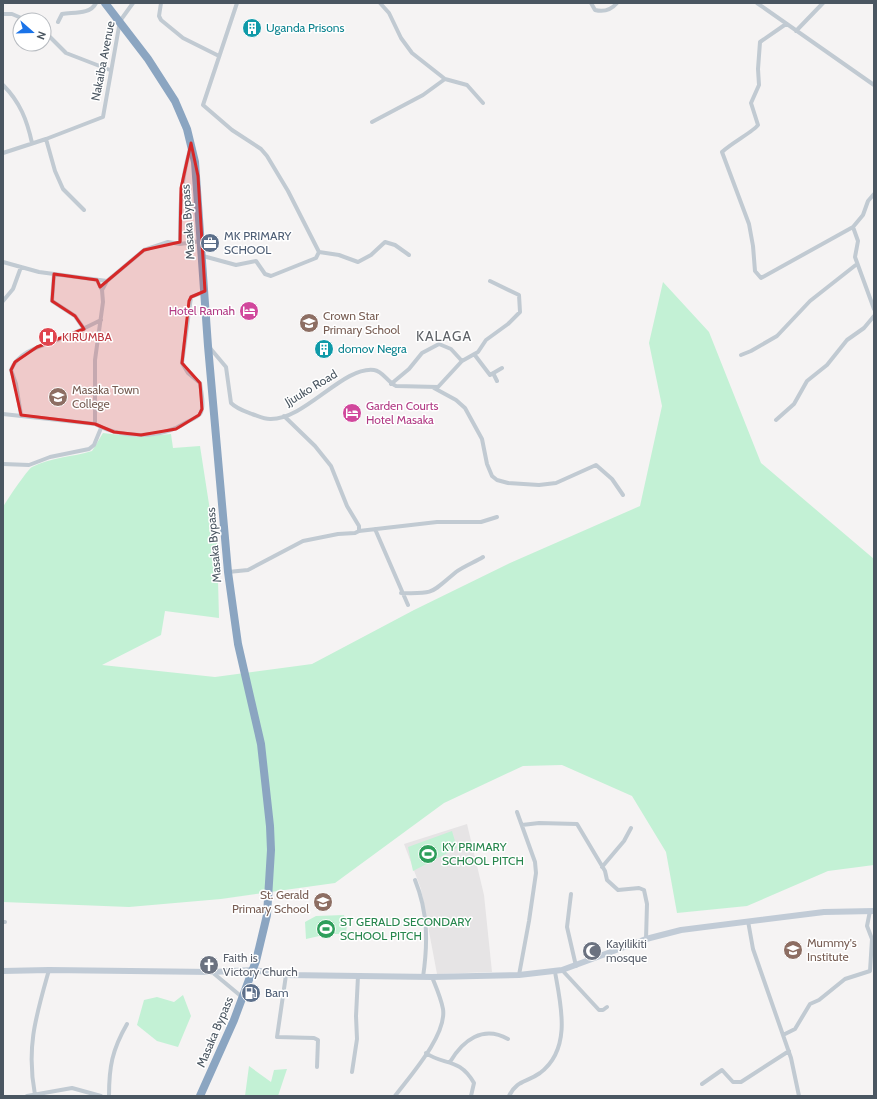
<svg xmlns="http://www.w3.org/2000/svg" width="877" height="1099" font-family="Cabin,sans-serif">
<rect width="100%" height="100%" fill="#f5f3f3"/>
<path fill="#e6e4e5" d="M467,824L484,895L492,972L437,974L421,889L404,844Z"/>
<path fill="#c3f1d5" d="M663,282L709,332L761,463L874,559V865L828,871L747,906L677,913L666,852L632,796L562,765L523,766L444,803L335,883L221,899L129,907L3,902V507C7,500 27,470 32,467C51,457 73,457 92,451L103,433L137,437L171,434L173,448L200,446L211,517L217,542L219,618L165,611L161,635L102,665L215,677L312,664L414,610L510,563L640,506L662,406L649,343Z
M452,831L457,848L413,871L408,847Z
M344,915L347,925L346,934H328L306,939L305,922L316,916Z
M183,995L191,1016L178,1047L157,1041L137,1025L144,1000L157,997L174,1002Z
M249,1066L271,1082L274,1070L287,1069L278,1096H245Z"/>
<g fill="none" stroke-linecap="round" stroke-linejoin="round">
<path stroke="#c1cad2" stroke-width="4" d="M161,3L159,16L161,20L183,38L219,56
M380,3L389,13L401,38L412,53L445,79L467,85L483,103
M591,3L595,10C603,12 611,10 617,3
M757,3L874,85
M3,14H12L26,20
M58,22L62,14C73,12 90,15 96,3
M786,24L760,42L758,69L759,85L751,103L758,125C754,131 730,144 722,152L749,224L753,246L755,271L761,278L853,227
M44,31L66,53L110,70
M796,31L823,3
M3,85C20,102 27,120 32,143
M372,122L423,95L445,79
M46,139L55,171L63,189L84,210
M3,153L46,139L103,117L120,21L133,3
M874,194L868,201L863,215L853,227L858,241L855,257L874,309
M201,241L180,244L168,242L144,250L107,281L102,290L103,302L95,360V424C122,439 161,439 187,422C191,420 198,417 200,414C205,407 201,391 200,383L188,373L182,363L191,297L204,292
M180,244C180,207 180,185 190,149
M319,252L339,255L358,262L371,255L385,242L395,245L409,255
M203,256L236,265L256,261L265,274L271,276L316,258L319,252L288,191L267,156L261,149L232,130L203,105L237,3
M3,262L39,272L107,281
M54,274L52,301L75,316L84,329
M97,280L102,290
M3,301L13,289L21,267
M210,348L226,367L231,403C237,409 244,411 252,414C258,416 264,419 270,419C305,420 343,366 374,370C383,371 387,382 396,386L438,387L462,361L478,352L486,340L508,324L520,312L519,295L490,281
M474,354L490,375L502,368
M741,355L751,351L777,336L810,301L857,264
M493,373L497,381
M391,384L409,369L422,353L439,344L451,349L462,361
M434,388L456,400L465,408L482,439L487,464L492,476L497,480L508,483L539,485L556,483L596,465L612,479L623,495
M3,414L95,424
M21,415L16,384L11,370C19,349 47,345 65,337C77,332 89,326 101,320
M776,420L794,404L807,381L827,365L847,340L864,328L874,316
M3,464L29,465L50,457L89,449L94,445L101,428
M375,529L408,605
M359,531L437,522H481L497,517
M228,572L248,570L303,541L338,534L355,533L359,531V526L347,506L331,466L315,446L284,416
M401,593C435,594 431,593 456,572C464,566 475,562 483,557
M517,812L535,862L536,873L529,921L519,975
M522,825L539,823L577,824L605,871L607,880L618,890L639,888L644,890L647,904L646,939
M602,867L624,841L631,828
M415,880C428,912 428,943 423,977
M571,894L567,927L576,966
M748,921L753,949L791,1058L799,1096
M3,922H5
M562,970L599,1010H603L607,1007
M212,972L242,997
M286,975L277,1037L314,1038L318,1040L317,1067
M783,1035L795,1029L810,1004L819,1000L845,979L870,971L872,939L867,926L870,911
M426,1053C444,1066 459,1057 474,1083L471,1096
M450,1062C463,1040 483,1025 508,1039
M352,1072L357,1039L356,1016L358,976
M702,1084L722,1070L733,1082H741L789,1051
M35,1095C26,1047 36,1016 49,970
M27,1096L72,1088L101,1096
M109,1096C109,1067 112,1050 127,1024
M395,1096C410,1076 447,1035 443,1009C441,998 436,987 432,977
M509,1096C517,1080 526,1083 540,1073C572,1049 561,1005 555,972"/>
<path stroke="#c1cbd6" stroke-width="6" d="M3,971L49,970L212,972L253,970L286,975L432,977L519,975L562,970L646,939L681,930L824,912L874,911"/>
<path stroke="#8ba5c1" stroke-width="8" d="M105,3L148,59L175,101L187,129L195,162L208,346L228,572L238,644L261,744L270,826L271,850L267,915L256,961L234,1020L200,1096"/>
</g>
<path fill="#d62828" fill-opacity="0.2" stroke="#d62828" stroke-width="3" stroke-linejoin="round" d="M191,143L198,176L205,291L191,297L189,301L182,363L200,383L202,409L199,415L176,429L141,435L114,432L95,424L21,415L11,370L15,362L37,347L84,329L75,316L52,301L54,274L97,280L100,287L144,250L180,242L181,188Z"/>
<defs>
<symbol id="building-disc" viewBox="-11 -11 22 22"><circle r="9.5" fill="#0f9aa8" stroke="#fff"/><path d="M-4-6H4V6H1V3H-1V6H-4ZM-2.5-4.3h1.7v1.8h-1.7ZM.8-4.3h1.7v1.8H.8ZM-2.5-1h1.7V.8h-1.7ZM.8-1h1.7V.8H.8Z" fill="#fff"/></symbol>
<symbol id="office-disc" viewBox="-11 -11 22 22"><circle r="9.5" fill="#5c6f8a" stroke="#fff"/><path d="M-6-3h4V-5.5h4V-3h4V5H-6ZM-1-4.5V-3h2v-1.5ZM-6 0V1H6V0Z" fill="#fff"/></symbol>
<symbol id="hotel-disc" viewBox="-11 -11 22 22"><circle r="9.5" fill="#d1479c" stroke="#fff"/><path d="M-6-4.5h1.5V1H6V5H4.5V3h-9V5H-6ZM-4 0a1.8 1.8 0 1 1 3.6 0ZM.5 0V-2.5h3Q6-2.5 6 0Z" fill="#fff"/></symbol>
<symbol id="school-disc" viewBox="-11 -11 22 22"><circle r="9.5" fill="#8d6e63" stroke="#fff"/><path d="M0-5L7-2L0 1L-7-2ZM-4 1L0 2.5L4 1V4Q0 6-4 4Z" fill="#fff"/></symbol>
<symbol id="hospital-disc" viewBox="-11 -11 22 22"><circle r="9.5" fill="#e0444e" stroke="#fff"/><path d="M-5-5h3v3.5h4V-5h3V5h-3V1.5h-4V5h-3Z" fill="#fff"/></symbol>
<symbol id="stadium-disc" viewBox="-11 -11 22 22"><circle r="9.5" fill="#2e9e5b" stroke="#fff"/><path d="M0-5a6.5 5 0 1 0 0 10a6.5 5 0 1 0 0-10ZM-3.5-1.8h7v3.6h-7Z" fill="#fff"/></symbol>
<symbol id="mosque-disc" viewBox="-11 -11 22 22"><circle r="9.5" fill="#6b7280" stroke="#fff"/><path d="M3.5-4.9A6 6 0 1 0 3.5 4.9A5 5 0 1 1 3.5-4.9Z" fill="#fff"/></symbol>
<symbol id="church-disc" viewBox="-11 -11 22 22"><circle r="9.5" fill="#6b7280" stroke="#fff"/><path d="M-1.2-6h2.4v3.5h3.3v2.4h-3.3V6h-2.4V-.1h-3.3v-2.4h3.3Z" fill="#fff"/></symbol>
<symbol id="fuel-disc" viewBox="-11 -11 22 22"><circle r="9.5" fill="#5c6f8a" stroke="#fff"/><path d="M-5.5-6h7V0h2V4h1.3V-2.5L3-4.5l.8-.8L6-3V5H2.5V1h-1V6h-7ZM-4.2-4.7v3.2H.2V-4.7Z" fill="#fff"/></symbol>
</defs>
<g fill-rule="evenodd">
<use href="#building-disc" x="241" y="17" width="22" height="22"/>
<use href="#office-disc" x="199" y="232" width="22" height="22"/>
<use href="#hotel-disc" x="238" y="300" width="22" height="22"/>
<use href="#school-disc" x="298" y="312" width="22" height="22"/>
<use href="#hospital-disc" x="37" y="326" width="22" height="22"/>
<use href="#building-disc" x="313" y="338" width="22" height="22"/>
<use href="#school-disc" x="47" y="386" width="22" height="22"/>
<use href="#hotel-disc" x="341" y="402" width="22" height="22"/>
<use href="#stadium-disc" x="417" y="843" width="22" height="22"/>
<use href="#school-disc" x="312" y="891" width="22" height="22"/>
<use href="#stadium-disc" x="315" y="918" width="22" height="22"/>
<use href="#school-disc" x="782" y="939" width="22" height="22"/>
<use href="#mosque-disc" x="581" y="940" width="22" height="22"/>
<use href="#church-disc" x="198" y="954" width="22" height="22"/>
<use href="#fuel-disc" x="240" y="982" width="22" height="22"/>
</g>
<g text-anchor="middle" stroke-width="3" stroke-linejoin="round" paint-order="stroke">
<g font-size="12" fill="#0d838f" stroke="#fff" text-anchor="start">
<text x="266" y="32">Uganda Prisons</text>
<text x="338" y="353">domov Negra</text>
</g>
<g font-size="12" fill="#4a5661" stroke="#fff">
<text transform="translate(103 61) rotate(-79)" y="4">Nakaiba Avenue</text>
<text transform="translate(188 222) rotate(-94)" y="4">Masaka Bypass</text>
<text transform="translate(311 388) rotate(-31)" y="4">Jjuuko Road</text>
<text transform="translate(214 545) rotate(-95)" y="4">Masaka Bypass</text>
<text transform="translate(215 1032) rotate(-67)" y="4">Masaka Bypass</text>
</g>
<g font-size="12" fill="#4e5e75" stroke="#fff" text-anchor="start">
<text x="224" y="240">MK PRIMARY<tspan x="224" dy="14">SCHOOL</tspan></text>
<text x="265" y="997">Bam</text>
</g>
<g font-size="12" fill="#b23c85" stroke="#fff" text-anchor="end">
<text x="235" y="315">Hotel Ramah</text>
<text x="366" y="410" text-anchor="start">Garden Courts<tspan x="366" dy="14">Hotel Masaka</tspan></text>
</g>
<g font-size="12" fill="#785e54" stroke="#fff" text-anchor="start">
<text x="323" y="320">Crown Star<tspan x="323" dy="14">Primary School</tspan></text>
<text x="72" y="394">Masaka Town<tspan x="72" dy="14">College</tspan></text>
<text x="309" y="899" text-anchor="end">St. Gerald<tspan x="309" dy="14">Primary School</tspan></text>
<text x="807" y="947">Mummy's<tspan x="807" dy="14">Institute</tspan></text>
</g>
<g font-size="12" fill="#be3a42" stroke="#fff" text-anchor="start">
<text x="62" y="341">KIRUMBA</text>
</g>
<g font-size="12" fill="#27864d" stroke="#fff" text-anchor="start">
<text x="442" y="851">KY PRIMARY<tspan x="442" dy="14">SCHOOL PITCH</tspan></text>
<text x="340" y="926">ST GERALD SECONDARY<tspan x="340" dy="14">SCHOOL PITCH</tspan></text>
</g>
<g font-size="12" fill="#5b616d" stroke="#fff" text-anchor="start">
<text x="606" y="948">Kayilikiti<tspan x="606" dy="14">mosque</tspan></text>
<text x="223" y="962">Faith is<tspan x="223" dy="14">Victory Church</tspan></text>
</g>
<g font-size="14" letter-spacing="1" fill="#5f6368" stroke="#fff">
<text x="444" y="341">KALAGA</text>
</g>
</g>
<rect width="877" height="1099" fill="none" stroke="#4a5661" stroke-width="8"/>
<g transform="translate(32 32) rotate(110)"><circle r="19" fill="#ffffff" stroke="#b7bbc0"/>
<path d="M0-3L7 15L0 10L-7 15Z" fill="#1a73e8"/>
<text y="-6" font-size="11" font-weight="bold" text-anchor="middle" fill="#4a5661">N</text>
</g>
</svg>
